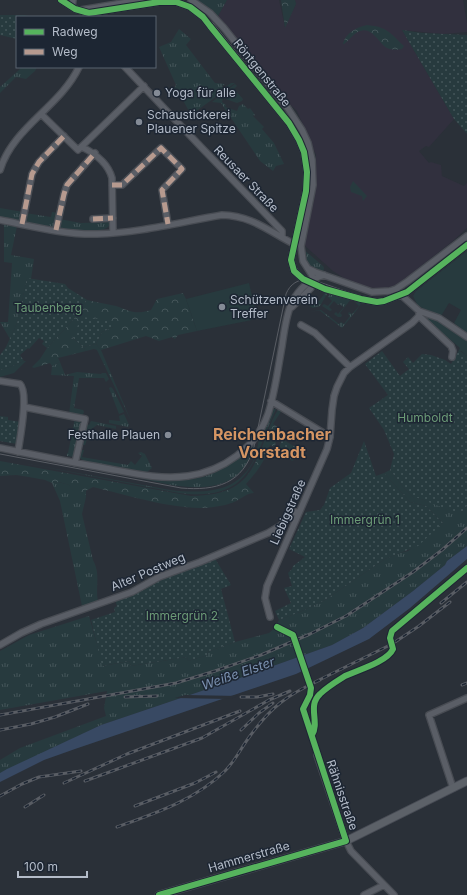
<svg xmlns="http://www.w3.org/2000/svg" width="467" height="895" font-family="Inter,sans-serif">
<defs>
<pattern id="grass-tufts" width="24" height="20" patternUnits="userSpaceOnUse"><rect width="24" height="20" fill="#273a3e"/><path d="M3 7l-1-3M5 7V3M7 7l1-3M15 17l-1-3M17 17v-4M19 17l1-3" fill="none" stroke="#445559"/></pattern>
<pattern id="forest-crowns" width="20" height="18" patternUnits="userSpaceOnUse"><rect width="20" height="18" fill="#273a3e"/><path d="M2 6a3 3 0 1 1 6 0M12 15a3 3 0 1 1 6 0" fill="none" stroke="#445559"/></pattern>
<pattern id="garden-dots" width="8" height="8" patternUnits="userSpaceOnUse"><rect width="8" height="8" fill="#273a3e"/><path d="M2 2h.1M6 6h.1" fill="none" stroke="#445559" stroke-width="1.8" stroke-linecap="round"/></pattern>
</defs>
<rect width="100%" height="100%" fill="#2a3038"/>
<path fill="#31303e" d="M227,0H279L285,27L296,4L295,0H463L467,23V32L443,34L402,30L454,119L429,147L426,146L419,151L429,163L431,162L441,165L442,176L464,186L467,183V228L453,241L397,285L386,289H372L345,279L333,271L304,245L314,200L316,184V155L297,111L287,102L218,16Z"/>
<path fill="url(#grass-tufts)" d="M195,0H227L218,16Z
M179,29L191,39L186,45L215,83L225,84L222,86L224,88L231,83H235L195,112L188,122L191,115L178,91L174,89L176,85L159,47L171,42Z
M21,67H37L35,71L26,79L16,77L0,93V87L19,70Z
M235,84L237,86L234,89L243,99L242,101L237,103L223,98L222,102L226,105L225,107L237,111L239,106L243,104L248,109L250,108L255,115L253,116L264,127L262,129L274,143L284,164L276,166L273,171L260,161L221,103L212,102Z
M353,181L367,196L363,201L362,196L351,192L350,187Z
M0,208L23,212L21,220H18L0,217Z
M52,212L58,213L55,226L53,227L26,223L24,221L25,213L51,217Z
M59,219L81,223L109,222V226C101,235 72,229 60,228L58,227Z
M4,223L17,226L11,255L34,259L31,279H27L17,323L10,339L0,322H8L12,263L4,262Z
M303,249L323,266L324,268L323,273C308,268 306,264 303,249Z
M325,293L327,294L320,306L313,308L308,305L313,297L319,301Z
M330,294L354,299L353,301L351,299L340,313L342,315L341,317H338L334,314L336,312L338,314L344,307L339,304L338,305L334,301L329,307L332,310L330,311L322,306L324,304L328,306L332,301L328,297Z
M357,301L362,302L356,311L342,328L319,310L310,312L321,310L339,324L341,322L344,324L350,316L348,314L349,312L352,314L359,306L355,302Z
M96,344L101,350L131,421L97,350L94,349L86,351L83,347Z
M24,361H26L14,373L0,377V370L12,366Z
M60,362L65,375L77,372L101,374L102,373H106L109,379L106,382L104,378H79L74,408L83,410L84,412L82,416L69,414L74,376L51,375L52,366Z
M111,387L113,389L124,412L119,414L109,388Z
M274,409H276C252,461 252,502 179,493L23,463L170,490C205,494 240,493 255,457C258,449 258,440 261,433C264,425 268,418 272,410Z
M124,414L129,425L128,427L109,423V420L120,421L119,416Z
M75,418L81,420L82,423L75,457L67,456V453H68Z
M91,421L116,426V429L97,425L90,430L85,445H83V442L87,424L89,425Z
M254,443C244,501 182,489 140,478C190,484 218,481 254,443Z
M82,450H84L82,457L128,465L131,461L135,465L142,456L138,453L141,452L145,454L152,468L147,472L141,471L84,461L80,458V452Z
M390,470L404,488L414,498H418L461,513L467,506V546L447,561L445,565L413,591L363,628L332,645L234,680L101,725L0,773V760L20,748L106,716L104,708L107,691L0,710V651L29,635L89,616L103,666L129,661L131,666L187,657L188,661L208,655L207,652L235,642L269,633L275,628L279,620L300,612L325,600L385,559L400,553L408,551L443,523L426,506L410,502L384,473Z
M59,482C62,483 66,484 69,485C76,490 77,494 86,491V497L82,514L93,560C101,575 95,586 98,601C94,605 88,606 82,606L60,501L52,483Z"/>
<path fill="url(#forest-crowns)" d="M281,0H295L296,4L285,28Z
M367,25C388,27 390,33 404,46L402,49C397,50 391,50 387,48C378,43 371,23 356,33C352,36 348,41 344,44H343C345,33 357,27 367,25Z
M183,293L186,299L197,331L178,335L175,339L172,337L159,341L146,336L101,350L96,344L102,332L113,327L72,337L83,347L86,351L58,358L60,362L52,366L50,363L34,368L32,367L40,359L47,348L72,321L87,300C96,302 106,304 116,306C131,311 134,315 151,310L157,299Z
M278,410H282L273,424L278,427L275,447L270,445C265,461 257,472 246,484L254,493C247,493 244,497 238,500C231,504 221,506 214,507C179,512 128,495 93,487L82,493L75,492L69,485L59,482L52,483L45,480L29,477L16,475L0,476V461L191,496C238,495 250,481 265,439C269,430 272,418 278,410Z"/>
<path fill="#273a3e" d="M467,251V334L454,323L461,310L449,303L441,316L418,306L413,296L416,291Z
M249,283L255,309L251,316L252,320L197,331L186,299Z
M425,315C441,321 454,330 467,340V356L461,351L458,352L460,348L426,319L424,316Z"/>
<path fill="url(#garden-dots)" d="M0,15H25L31,17H17V39L0,35Z
M402,30L422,33L467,35V134L454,119Z
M27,278L65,284L68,288L87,300L72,321L47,348L42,344L44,341L39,338L29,349L28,348L20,355L24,361L12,366L0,370V355L6,347L17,323Z
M82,317L108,320L113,327L102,332L96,344L83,347L72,337Z
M382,351L400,376L409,369L403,362L408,357L413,363L422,354L431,355L445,360L451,364L458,352L460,351L467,356V506L461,513H457L418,498H414L404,488L390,470L394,454L384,430L369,408L388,395L365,364Z
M0,416L8,417V420L21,422L17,444L0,441Z
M282,439L302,451L299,457L292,461L279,448Z
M364,441L376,476L384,473L410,502L426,506L443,523L418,546L385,559L325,600L300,612L279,620L275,611L291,603L284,588L292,586L288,573L292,569L293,566L305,557L289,549L306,512L320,510L324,505L330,488L351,473Z
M214,557L231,585L221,589L235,642L207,652L208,655L188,661L187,657L131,666L129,661L102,666L91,620L115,612L114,608L117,606L115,600L131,594L132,596L136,592L149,584Z"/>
<path fill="#384963" d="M467,546V559L410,608L369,639L296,674L75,749L44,760L0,782V773L7,769L101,725L234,680L332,645L363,628L413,591L445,565L447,561Z"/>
<path fill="#2a3038" d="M185,695L239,696L229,699L175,698Z"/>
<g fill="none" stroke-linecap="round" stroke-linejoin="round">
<defs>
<path id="minor" d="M61,0L75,9L89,13L159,2H176L190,7L203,17L210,26L289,123L299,140L304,152L307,172L306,191L291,260L294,271L303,279L325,289L361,299L377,302L384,301L407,292L467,245
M191,0L210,13L224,28L287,107L302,130L308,143L312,160L313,185L301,246L303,261L312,275L313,282L311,288L292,307
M72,7L73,0
M81,10L141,0
M125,67L201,147L282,231V237
M41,114L78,150L144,86
M82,147C96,154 108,163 112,178L113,233
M0,170C13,127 60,107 79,67
M112,185H122L161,148L182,169L162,190L168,224
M93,219L113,218
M0,220C31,226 65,235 97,234C139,233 181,222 222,215C254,216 269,232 296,245
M22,224L32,174L39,162L64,136
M56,230L64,194L67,185L95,153
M309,269L315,272L372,292L390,291L396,289L408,281L467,236
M399,293L419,311L439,318L467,337
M419,316L451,346L453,351L452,357
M301,325L315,333L350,367
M0,381L20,384C29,393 20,438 18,452
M271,401L330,437
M24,407L85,419L75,463
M0,448C35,455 69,462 104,468C132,473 160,480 188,476C223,471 256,448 268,414C275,393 278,368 282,346C284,332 286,315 292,302C299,289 310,279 324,275
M270,617L265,598L267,586L327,449L330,437L332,410L334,396L337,387L344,373L350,367L412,323L419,316V311
M0,645L21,633L41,624L132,592L159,577L200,562L268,533L280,526L294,512H299
M317,755L346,841L351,851L394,895
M453,788L429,715L467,698
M364,895L384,885"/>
<path id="major" d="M159,895L346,841L467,781"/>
</defs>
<use href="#minor" stroke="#484c53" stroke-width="8"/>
<use href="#major" stroke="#484c55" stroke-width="9"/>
<use href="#minor" stroke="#5a5e66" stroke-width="5.5"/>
<use href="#major" stroke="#5c6168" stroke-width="7"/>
<path stroke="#595d64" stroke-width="1" d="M59,0L76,10L91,12L154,0
M175,0L191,5L213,23L288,117C303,138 310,159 309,185L294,259C296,276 309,278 322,283C337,288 369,301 385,299C403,298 450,255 467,241
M0,454L181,488C216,491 243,484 254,447L286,294C290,284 298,279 309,279"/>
<defs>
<path id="rail" d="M441,603L467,582
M315,682L392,644L419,626L450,602
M462,685L467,683
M125,697L157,696
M241,697H257L273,694
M0,715L176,683L215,671L261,655L310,634L346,616L413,572L442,550L467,528
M0,730L31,724L55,717L88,704
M241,730L259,713L273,703
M85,781L202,738L269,700L290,691
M64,783L127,754L240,711
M0,796L22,784L39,777L81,771
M135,806L195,783L216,772
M25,807L44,795
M117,827C156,813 195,800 225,771C235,761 241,748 250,736C271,707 287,695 320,680"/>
</defs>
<use href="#rail" stroke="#595d64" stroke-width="3"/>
<use href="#rail" stroke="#1d2633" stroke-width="1.5" stroke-dasharray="4.5" stroke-linecap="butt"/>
<path stroke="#b69a8f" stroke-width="5" stroke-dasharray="10 5" stroke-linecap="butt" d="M112,185H122L161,148L182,169L162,190L168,224
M93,219L113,218
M22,224L32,174L39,162L64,136
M56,230L64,194L67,185L95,153"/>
<defs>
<path id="cycleway" d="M61,0L75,9L89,13L159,2H176L190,7L203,17L210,26L289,123L299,140L304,152L307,172L306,191L291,260L294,271L303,279L325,289L361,299L377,302L384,301L407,292L467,245
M312,735C320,722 307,706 320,694C327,687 337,681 345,676C358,670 387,662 393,649L390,638L392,631L467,568
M159,895L346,841L303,709L310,695L311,688L293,635L277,627"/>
</defs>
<use href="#cycleway" stroke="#1d2633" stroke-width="8"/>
<use href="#cycleway" stroke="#56b35d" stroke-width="6"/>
</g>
<g fill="#848b96" stroke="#1d2633" stroke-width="1.5">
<circle cx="157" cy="93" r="4"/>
<circle cx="139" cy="122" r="4"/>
<circle cx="222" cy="307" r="4"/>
<circle cx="168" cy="435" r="4"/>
</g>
<g text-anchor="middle" stroke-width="3" stroke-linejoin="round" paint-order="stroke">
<g font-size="12" fill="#b4bcc9" stroke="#1d2633">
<text transform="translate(262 73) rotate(51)" y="4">Röntgenstraße</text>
<text transform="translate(246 179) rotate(46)" y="4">Reusaer Straße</text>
<text transform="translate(288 512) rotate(-66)" y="4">Liebigstraße</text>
<text transform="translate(148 572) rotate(-23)" y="4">Alter Postweg</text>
<text transform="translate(342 795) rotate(71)" y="4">Rähnisstraße</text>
<text transform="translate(249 857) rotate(-16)" y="4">Hammerstraße</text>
</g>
<g font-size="12" fill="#b4bcc9" stroke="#1d2633" text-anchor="start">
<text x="165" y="97">Yoga für alle</text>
<text x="147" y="119">Schaustickerei<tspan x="147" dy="14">Plauener Spitze</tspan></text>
<text x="230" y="304">Schützenverein<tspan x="230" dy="14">Treffer</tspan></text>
<text x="160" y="439" text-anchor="end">Festhalle Plauen</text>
</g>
<g font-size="12" fill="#6b9a76" stroke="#1d2633">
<text x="48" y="312">Taubenberg</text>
<text x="425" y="422">Humboldt</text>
<text x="365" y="524">Immergrün 1</text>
<text x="182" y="620">Immergrün 2</text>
</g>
<g font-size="13" font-style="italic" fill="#7c92b1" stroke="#1d2633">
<text transform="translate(238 673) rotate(-19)" y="5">Weiße Elster</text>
</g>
<g font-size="16" font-weight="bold" fill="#d59563" stroke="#1d2633">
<text x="272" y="440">Reichenbacher<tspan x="272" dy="18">Vorstadt</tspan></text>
</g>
</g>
<rect x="16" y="16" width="140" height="52" fill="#1d2633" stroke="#59626f"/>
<rect x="24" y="29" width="20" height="6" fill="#56b35d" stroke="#59626f"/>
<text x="52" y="36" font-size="12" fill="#b4bcc9">Radweg</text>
<rect x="24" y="49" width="20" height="6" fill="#b69a8f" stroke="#59626f"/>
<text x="52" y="56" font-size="12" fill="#b4bcc9">Weg</text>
<path d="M18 871v6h69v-6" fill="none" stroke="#b4bcc9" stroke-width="2"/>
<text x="24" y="871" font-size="12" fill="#b4bcc9" stroke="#1d2633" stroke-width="3" paint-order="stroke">100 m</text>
</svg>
